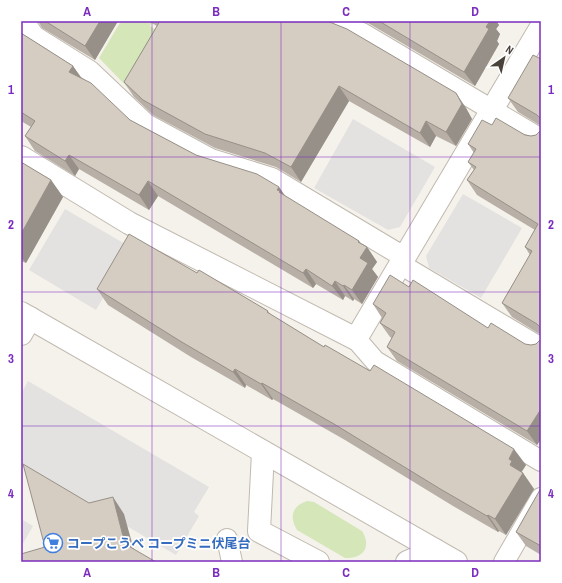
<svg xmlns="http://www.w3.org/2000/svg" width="562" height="583" font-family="'Archivo Narrow','Noto Sans JP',sans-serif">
<rect width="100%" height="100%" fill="#f5f2ec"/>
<path fill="#d5e6b8" d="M121,21H153L150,26L164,35L131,91L99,58Z
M307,501L314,502L362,531C372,547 363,559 345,558L297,530C289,517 292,506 307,501Z"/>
<path fill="#e4e2e0" d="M353,119L435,167L400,227L388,230L314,188Z
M463,194L522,228L481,298L429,268L426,256Z
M65,209L132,248L96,310L29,270Z
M28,381L209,487L194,512L199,516L176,555L21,464V394Z
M21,519L33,526L21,547Z"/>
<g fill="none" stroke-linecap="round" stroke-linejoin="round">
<defs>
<path id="pedestrian" d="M24,21L34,36L90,71L146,124L211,159L272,178L404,257
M332,21L362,33L541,139
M400,264L541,348
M356,339L375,361L541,461
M227,539L232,562
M504,562L541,498"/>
<path id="minor" d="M21,157L129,223L356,339L541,27
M21,334L30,318
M263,452L259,531L318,562
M407,562L435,550"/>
<path id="tertiary" d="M21,313L456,562"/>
</defs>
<use href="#pedestrian" stroke="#c0b9af" stroke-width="22"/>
<use href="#minor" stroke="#c0b9af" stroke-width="24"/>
<use href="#tertiary" stroke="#c0b9af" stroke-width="24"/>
<use href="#pedestrian" stroke="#fff" stroke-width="20"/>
<use href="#minor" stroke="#fff" stroke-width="22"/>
<use href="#tertiary" stroke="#fff" stroke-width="22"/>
</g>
<path fill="#b8b0a7" d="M38,21H118L95,60L42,28Z
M148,21H327L466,108L472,119L456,146L436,136L430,147L349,101L301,182L276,167L215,148L153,115L134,97L124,82L157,26Z
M363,21H496L499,25L496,29L500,34L497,41L499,44L475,86L368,23Z
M21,33L73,66L81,78L130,120L196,155L279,187L286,197L359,241L361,244L367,247L377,262L372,269L378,277L362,304L354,299L353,301L345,296L343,300L316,284L313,288L158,196L149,210L79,169L75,176L35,151L25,136L31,127L21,121Z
M541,59V126L518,112L508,98Z
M492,125L531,136L536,135L541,130V335L512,317L502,303L530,255L525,247L535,230L477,195L467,180L474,170L468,162L474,153L468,144Z
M21,162L51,180L63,197L26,263L21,261Z
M197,273L268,311L271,315L324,347L526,465L521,472L523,473L534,489L506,535L499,531L498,532L453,506L345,440L273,399L272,400L246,385L245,388L191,357L108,305L97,289Z
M409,287L488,328L525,344L531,345L536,344L541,339V439L537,445L397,361L387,347L392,338L390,337L380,323L382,318L373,304Z
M541,488V555L526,546L516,532Z"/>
<path fill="#969088" d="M100,21H118L95,60L85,46Z
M488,21H496L499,25L496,29L500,34L497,41L499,44L475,86L464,72Z
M73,66L83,80L69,72Z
M339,86L349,101L301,182L291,167Z
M456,93L466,108L472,119L456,146L446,132Z
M426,121L436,136L430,147L420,133Z
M69,155L79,169L75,176L65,161Z
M51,180L63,197L26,263L21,257V234Z
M148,181L158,196L149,210L139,195Z
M279,187L289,202V207L277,190Z
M359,241L365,250L367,247L377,262L372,269L378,277L362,304L352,290L360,258L358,242Z
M306,269L316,284L313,288L303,273Z
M335,281L345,296L343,300L332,286Z
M344,285L354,299L353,301L343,286Z
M235,369L246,385L245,388L233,372Z
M262,383L273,399L272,400L261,384Z
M541,409V439L537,445L527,431Z
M514,449L526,465L521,473H523L534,489L506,535L495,519L510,465L509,459Z
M113,497L124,514L137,561L125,544Z
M488,515L499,531L498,532L487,516Z"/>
<path fill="#d6cdc2" stroke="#969088" d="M45,21H100L85,46Z
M160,21H327L347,29L456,93L462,104L446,132L426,121L420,133L339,86L291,167L265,153L205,134L143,100L124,82Z
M379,21H490L486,27L489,29L464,72Z
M21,33L73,66L69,72L91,83L130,120L196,155L257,174L279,187L277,190L280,191L279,192L359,241L358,242L367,247L360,258L368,263L352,290L344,285L343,286L335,281L332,286L306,269L303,273L148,181L139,195L69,155L65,161L25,136L35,121L21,112Z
M533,55L541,59V119L537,115L508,98Z
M496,118L525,135L531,136L536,135L541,130V328L537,324L502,303L532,251L525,247L538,224L467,180L476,167L468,162L476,149L468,144L482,120L492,125Z
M21,162L51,180L21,234Z
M129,234L197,273L199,270L268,311L267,312L324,347L325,345L370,371L374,365L514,449L509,459L512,461L510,465L523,473L495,519L488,515L487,516L442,490L334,424L262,383L261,384L235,369L233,372L180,341L97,289Z
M390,275L409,287L413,280L488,328L491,323L525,344L531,345L536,344L541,339V409L527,431L387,347L395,332L380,323L386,313L373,304Z
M23,464L89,503L113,497L125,544L156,562H21V554L45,547Z
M541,488V546L516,532Z"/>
<path fill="none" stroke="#7b2cbf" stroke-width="1" stroke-opacity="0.55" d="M152,21V562M281,21V562M410,21V562M21,157H541M21,292H541M21,426H541"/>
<defs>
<symbol id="supermarket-ring" viewBox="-11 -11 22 22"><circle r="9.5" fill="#fff" stroke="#3f7fe0" stroke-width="1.5"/><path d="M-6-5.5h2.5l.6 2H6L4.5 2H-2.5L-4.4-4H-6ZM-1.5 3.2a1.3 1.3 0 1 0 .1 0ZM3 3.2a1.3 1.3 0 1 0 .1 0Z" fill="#3f7fe0"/></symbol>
</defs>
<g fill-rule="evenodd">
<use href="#supermarket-ring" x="42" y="532" width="22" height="22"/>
</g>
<g text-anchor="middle" stroke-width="3.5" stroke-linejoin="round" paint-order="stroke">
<g font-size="13" font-weight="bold" fill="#366cbe" stroke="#fff" text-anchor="start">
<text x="67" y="548">コープこうべ コープミニ伏尾台</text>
</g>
</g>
<rect width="562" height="583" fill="none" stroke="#ffffff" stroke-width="44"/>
<g transform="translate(504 58) rotate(34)" stroke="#ffffff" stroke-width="3" paint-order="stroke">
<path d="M0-3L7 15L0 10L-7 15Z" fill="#49423a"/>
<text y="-6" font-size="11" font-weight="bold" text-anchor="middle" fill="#49423a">N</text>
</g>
<rect x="22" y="22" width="518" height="539" fill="none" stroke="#7b2cbf" stroke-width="1.5"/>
<g font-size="13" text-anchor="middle" font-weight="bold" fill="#7b2cbf">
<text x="87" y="16">A</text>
<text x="216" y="16">B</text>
<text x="346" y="16">C</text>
<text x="475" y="16">D</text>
<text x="11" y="94">1</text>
<text x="551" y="94">1</text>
<text x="11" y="229">2</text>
<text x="551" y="229">2</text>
<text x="11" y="363">3</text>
<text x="551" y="363">3</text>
<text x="11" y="498">4</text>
<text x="551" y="498">4</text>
<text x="87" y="577">A</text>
<text x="216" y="577">B</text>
<text x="346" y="577">C</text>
<text x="475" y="577">D</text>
</g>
</svg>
